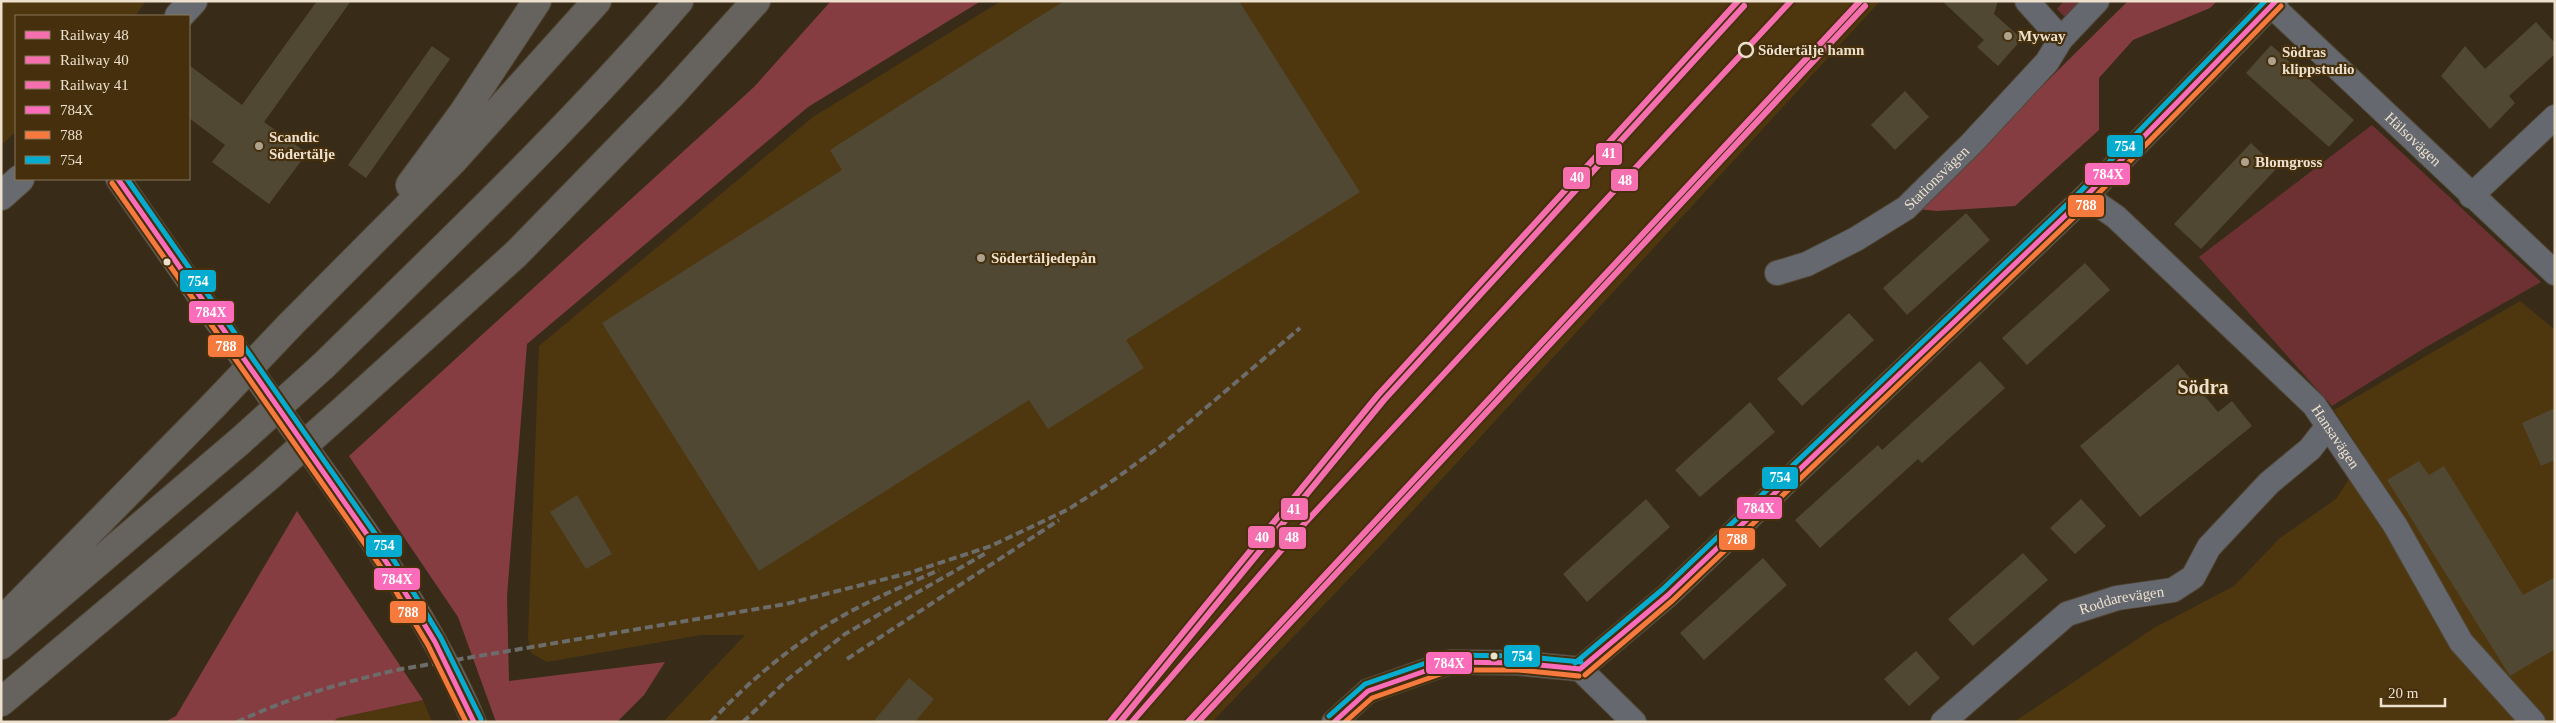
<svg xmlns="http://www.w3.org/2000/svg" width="2556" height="723" font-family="'Times New Roman',serif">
<rect width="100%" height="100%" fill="#382c19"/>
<path fill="#4e370f" d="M1,1H146L135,16H16V132L1,145Z
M1001,1H1880L1385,541L1212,722H663L745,635H701L547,662L531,653L528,638L539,346L813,117Z
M2520,301L2555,330V722H2014L2154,628L2234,586L2280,538L2336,499L2364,456L2334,410Z
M423,700L432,722H332L338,718Z"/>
<path fill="#6d3134" d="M2064,1H2085L2068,20L2057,9Z
M2372,125L2541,282L2426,347L2332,406L2199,257Z"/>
<path fill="#853d42" d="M831,1H981L808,107L527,344L507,596L509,681L665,662L644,695L617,722H496L458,617L349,456L754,87Z
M2128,1H2217L2210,8L2133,40L2099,78V130L2015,206L1937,211L1918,209Z
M297,511L423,700L338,718L332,722H165L176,716Z"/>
<path fill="#504832" d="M317,1H351L264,122L307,153L269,204L212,162L225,145L189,118V65L242,105Z
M1064,1H1239L1360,192L1126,340L1144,368L1048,429L1029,400L759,571L602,323L842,170L830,150Z
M1942,1H1998L1994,14L2022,39L1998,66L1977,47L1984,40Z
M2536,22L2555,43V54L2509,96L2515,103L2490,129L2441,76L2465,46L2485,69Z
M2271,45L2354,120L2329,147L2246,73Z
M432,46L450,59L366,178L348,165Z
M1905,91L1929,117L1895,150L1871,125Z
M2251,143L2277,168L2201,249L2174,224Z
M1966,213L1990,240L1907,315L1883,288Z
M2085,263L2110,290L2027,365L2002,338Z
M1849,313L1874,340L1802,406L1777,379Z
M1980,361L2005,388L1922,463L1918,459L1820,548L1795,520L1878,445L1882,450Z
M2178,364L2218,412L2232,401L2252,426L2140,517L2080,446Z
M1750,402L1775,432L1700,497L1675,470Z
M2555,408V460L2541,466L2522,423Z
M2419,461L2429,475L2444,466L2523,595L2555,577V649L2510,676L2387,480Z
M577,495L612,554L586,569L550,512Z
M1646,499L1670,527L1587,602L1563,574Z
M2081,499L2106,526L2075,554L2050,528Z
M2023,553L2048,580L1973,646L1948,619Z
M1763,558L1787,585L1704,660L1680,633Z
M1916,651L1940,678L1909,706L1884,679Z
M909,678L934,699L915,722H873Z"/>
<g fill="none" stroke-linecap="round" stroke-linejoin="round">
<defs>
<g id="minor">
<path d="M2027,1L2061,39"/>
<path id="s1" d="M2272,6L2555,273"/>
<path d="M118,179C174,260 230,341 287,421C357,518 427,611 474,722"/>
<path id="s2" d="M2086,196L2116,217L2314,405L2395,525L2461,642L2533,722"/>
<path d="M2471,196L2555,117"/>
<path id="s3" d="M1777,273L1807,264L1856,239L1906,208L1971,144L2047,62L2061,39L2097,1"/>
<path d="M1580,669L1668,595L2086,196L2276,1"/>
<path d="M1334,722L1368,691L1451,662L1518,663L1580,669L1634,722"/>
<path id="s4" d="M1943,722L2067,614L2117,598L2173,590L2193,577L2209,547L2269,483L2310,449L2328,426"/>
</g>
<path id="secondary" d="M179,16L193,1
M1,196L20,179"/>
<path id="motorway" d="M410,185L463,113L537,1
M290,325L452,162L597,1
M323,366C444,247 568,130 679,1
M349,405L516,254L671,95L756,1
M1,622L214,405
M1,645L239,442
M1,702L267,478"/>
</defs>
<use href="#minor" stroke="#524838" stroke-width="26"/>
<use href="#secondary" stroke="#524838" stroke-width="30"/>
<use href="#motorway" stroke="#524838" stroke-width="30"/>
<use href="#minor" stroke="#65696f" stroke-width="24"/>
<use href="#secondary" stroke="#676b6f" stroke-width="28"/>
<use href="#motorway" stroke="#66635e" stroke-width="28"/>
<path stroke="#6c6c6b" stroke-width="4" stroke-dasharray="8 4" stroke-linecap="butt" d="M847,659L1059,520
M237,722C288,698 341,683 396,670L786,604L909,573L991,546L1067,510L1108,484L1162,445L1300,328
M711,722C754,675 808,632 865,604C889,592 914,581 939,570
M743,722L787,680L845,634L986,553"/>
<defs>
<path id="motorway-bridge" d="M214,405L290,325
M239,442L323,366
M267,478L349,405"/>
</defs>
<use href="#motorway-bridge" stroke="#524838" stroke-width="30" stroke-linecap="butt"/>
<use href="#motorway-bridge" stroke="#66635e" stroke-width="28"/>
<defs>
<path id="bus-1" d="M118,179L389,566L435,642L474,722
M1580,669L1668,595L2086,196L2276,1
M1334,722L1368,691L1451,662L1518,663L1580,669"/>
<path id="bus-2" d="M112,183L383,570L428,645L466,722
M1585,675L1673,600L2091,201L2281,6
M1345,722L1372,698L1452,670H1518L1579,676"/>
<path id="bus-3" d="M127,179L395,562L441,638L481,719
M1575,663L1663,589L2081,191L2265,1
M1329,716L1365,684L1449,655L1518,656L1581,662"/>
</defs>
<use href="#bus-1" stroke="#452f0c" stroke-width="9"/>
<use href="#bus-2" stroke="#452f0c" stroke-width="9"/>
<use href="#bus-3" stroke="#452f0c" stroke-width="9"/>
<use href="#bus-1" stroke="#fb6dba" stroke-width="5"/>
<use href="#bus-2" stroke="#f6793e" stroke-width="5"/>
<use href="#bus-3" stroke="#06acd0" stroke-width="5"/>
<defs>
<path id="rail-1" d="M1132,722L1305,523L1791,1"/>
<path id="rail-2" d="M1110,722L1378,395L1738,1
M1188,722L1860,1"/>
<path id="rail-3" d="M1120,722L1384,400L1744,6
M1198,722L1865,6"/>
</defs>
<use href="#rail-1" stroke="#452f0c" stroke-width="10"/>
<use href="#rail-2" stroke="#452f0c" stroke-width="10"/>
<use href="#rail-3" stroke="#452f0c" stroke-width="10"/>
<use href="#rail-1" stroke="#f56ead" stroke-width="6"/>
<use href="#rail-2" stroke="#f56ead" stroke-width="6"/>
<use href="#rail-3" stroke="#f56ead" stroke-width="6"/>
</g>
<g fill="#aea18e" stroke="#452f0c" stroke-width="2">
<circle cx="2008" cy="36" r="5"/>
<circle cx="2272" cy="61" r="5"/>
<circle cx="259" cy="146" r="5"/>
<circle cx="2245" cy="162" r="5"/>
<circle cx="981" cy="258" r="5"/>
</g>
<circle fill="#452f0c" stroke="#ede0cd" stroke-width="2.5" cx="1746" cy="50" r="7"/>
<g fill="#ede0cd" stroke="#452f0c" stroke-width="2">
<circle cx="167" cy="262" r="4.5"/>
<circle cx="1494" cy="656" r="4.5"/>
</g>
<g text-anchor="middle" stroke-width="4.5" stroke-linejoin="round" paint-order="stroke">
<g font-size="15" font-weight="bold" fill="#ede0cd" stroke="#452f0c" text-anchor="start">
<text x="2018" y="41">Myway</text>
<text x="2282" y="57">Södras<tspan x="2282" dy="17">klippstudio</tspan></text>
<text x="269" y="142">Scandic<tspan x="269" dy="17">Södertälje</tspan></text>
<text x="2255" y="167">Blomgross</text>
<text x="991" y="263">Södertäljedepån</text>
</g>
<g font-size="15" font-weight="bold" fill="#ede0cd" stroke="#452f0c" text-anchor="start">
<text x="1758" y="55">Södertälje hamn</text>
</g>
<g font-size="15" fill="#ede0cd" stroke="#452f0c">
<text dy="5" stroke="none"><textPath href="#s1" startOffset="194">Hälsovägen</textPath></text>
<text dy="5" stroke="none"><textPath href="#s3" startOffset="188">Stationsvägen</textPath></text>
<text dy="5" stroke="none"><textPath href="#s2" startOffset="348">Hansavägen</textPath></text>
<text dy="5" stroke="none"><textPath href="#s4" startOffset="221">Roddarevägen</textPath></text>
</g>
<g font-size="20" font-weight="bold" fill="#ede0cd" stroke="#452f0c">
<text x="2203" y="394">Södra</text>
</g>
</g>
<g stroke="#452f0c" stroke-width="2">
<rect x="2106" y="134" width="38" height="24" rx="5" fill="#06acd0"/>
<rect x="1595" y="142" width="28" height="24" rx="5" fill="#f56ead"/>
<rect x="2084" y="162" width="47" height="24" rx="5" fill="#fb6dba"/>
<rect x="1562" y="166" width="29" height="24" rx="5" fill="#f56ead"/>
<rect x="1610" y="168" width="29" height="24" rx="5" fill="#f56ead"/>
<rect x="2067" y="194" width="38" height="24" rx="5" fill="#f6793e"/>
<rect x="179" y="269" width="38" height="24" rx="5" fill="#06acd0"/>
<rect x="188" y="300" width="47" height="24" rx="5" fill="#fb6dba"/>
<rect x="207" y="334" width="38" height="24" rx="5" fill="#f6793e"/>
<rect x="1761" y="466" width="38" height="24" rx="5" fill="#06acd0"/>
<rect x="1736" y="496" width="47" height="24" rx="5" fill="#fb6dba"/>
<rect x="1280" y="497" width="29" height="24" rx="5" fill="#f56ead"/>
<rect x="1247" y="525" width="29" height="24" rx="5" fill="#f56ead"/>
<rect x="1278" y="526" width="29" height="24" rx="5" fill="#f56ead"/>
<rect x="1718" y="527" width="38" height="24" rx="5" fill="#f6793e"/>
<rect x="365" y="534" width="38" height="24" rx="5" fill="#06acd0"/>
<rect x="373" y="567" width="48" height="24" rx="5" fill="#fb6dba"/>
<rect x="389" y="600" width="38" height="24" rx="5" fill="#f6793e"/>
<rect x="1503" y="644" width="38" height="24" rx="5" fill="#06acd0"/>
<rect x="1425" y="651" width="48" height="24" rx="5" fill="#fb6dba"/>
</g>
<g font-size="14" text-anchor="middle" font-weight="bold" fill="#fff">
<text x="2125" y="151">754</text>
<text x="1609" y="158">41</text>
<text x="2108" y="179">784X</text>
<text x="1577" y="182">40</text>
<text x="1625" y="185">48</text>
<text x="2086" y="210">788</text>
<text x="198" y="286">754</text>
<text x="211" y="317">784X</text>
<text x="226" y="351">788</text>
<text x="1780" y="482">754</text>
<text x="1759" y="513">784X</text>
<text x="1294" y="514">41</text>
<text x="1262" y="542">40</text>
<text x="1292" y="542">48</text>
<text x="1737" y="544">788</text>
<text x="384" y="550">754</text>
<text x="397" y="584">784X</text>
<text x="408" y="617">788</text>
<text x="1522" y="661">754</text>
<text x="1449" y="668">784X</text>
</g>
<rect width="2556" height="723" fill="none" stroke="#ede0cd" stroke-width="5"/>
<rect x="15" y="15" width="175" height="165" fill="#452f0c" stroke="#887659"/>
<rect x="25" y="31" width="25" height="8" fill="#f56ead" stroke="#887659"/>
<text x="60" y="40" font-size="15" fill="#ede0cd">Railway 48</text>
<rect x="25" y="56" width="25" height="8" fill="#f56ead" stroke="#887659"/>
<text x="60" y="65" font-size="15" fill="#ede0cd">Railway 40</text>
<rect x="25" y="81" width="25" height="8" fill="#f56ead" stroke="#887659"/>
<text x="60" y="90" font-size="15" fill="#ede0cd">Railway 41</text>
<rect x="25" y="106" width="25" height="8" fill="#fb6dba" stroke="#887659"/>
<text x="60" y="115" font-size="15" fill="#ede0cd">784X</text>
<rect x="25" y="131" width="25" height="8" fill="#f6793e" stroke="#887659"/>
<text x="60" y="140" font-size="15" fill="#ede0cd">788</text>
<rect x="25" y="156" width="25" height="8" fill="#06acd0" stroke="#887659"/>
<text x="60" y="165" font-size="15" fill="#ede0cd">754</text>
<path d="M2381 698v8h64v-8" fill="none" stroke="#ede0cd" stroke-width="2.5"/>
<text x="2388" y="698" font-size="15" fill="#ede0cd" stroke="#452f0c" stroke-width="4" paint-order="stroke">20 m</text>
</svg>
